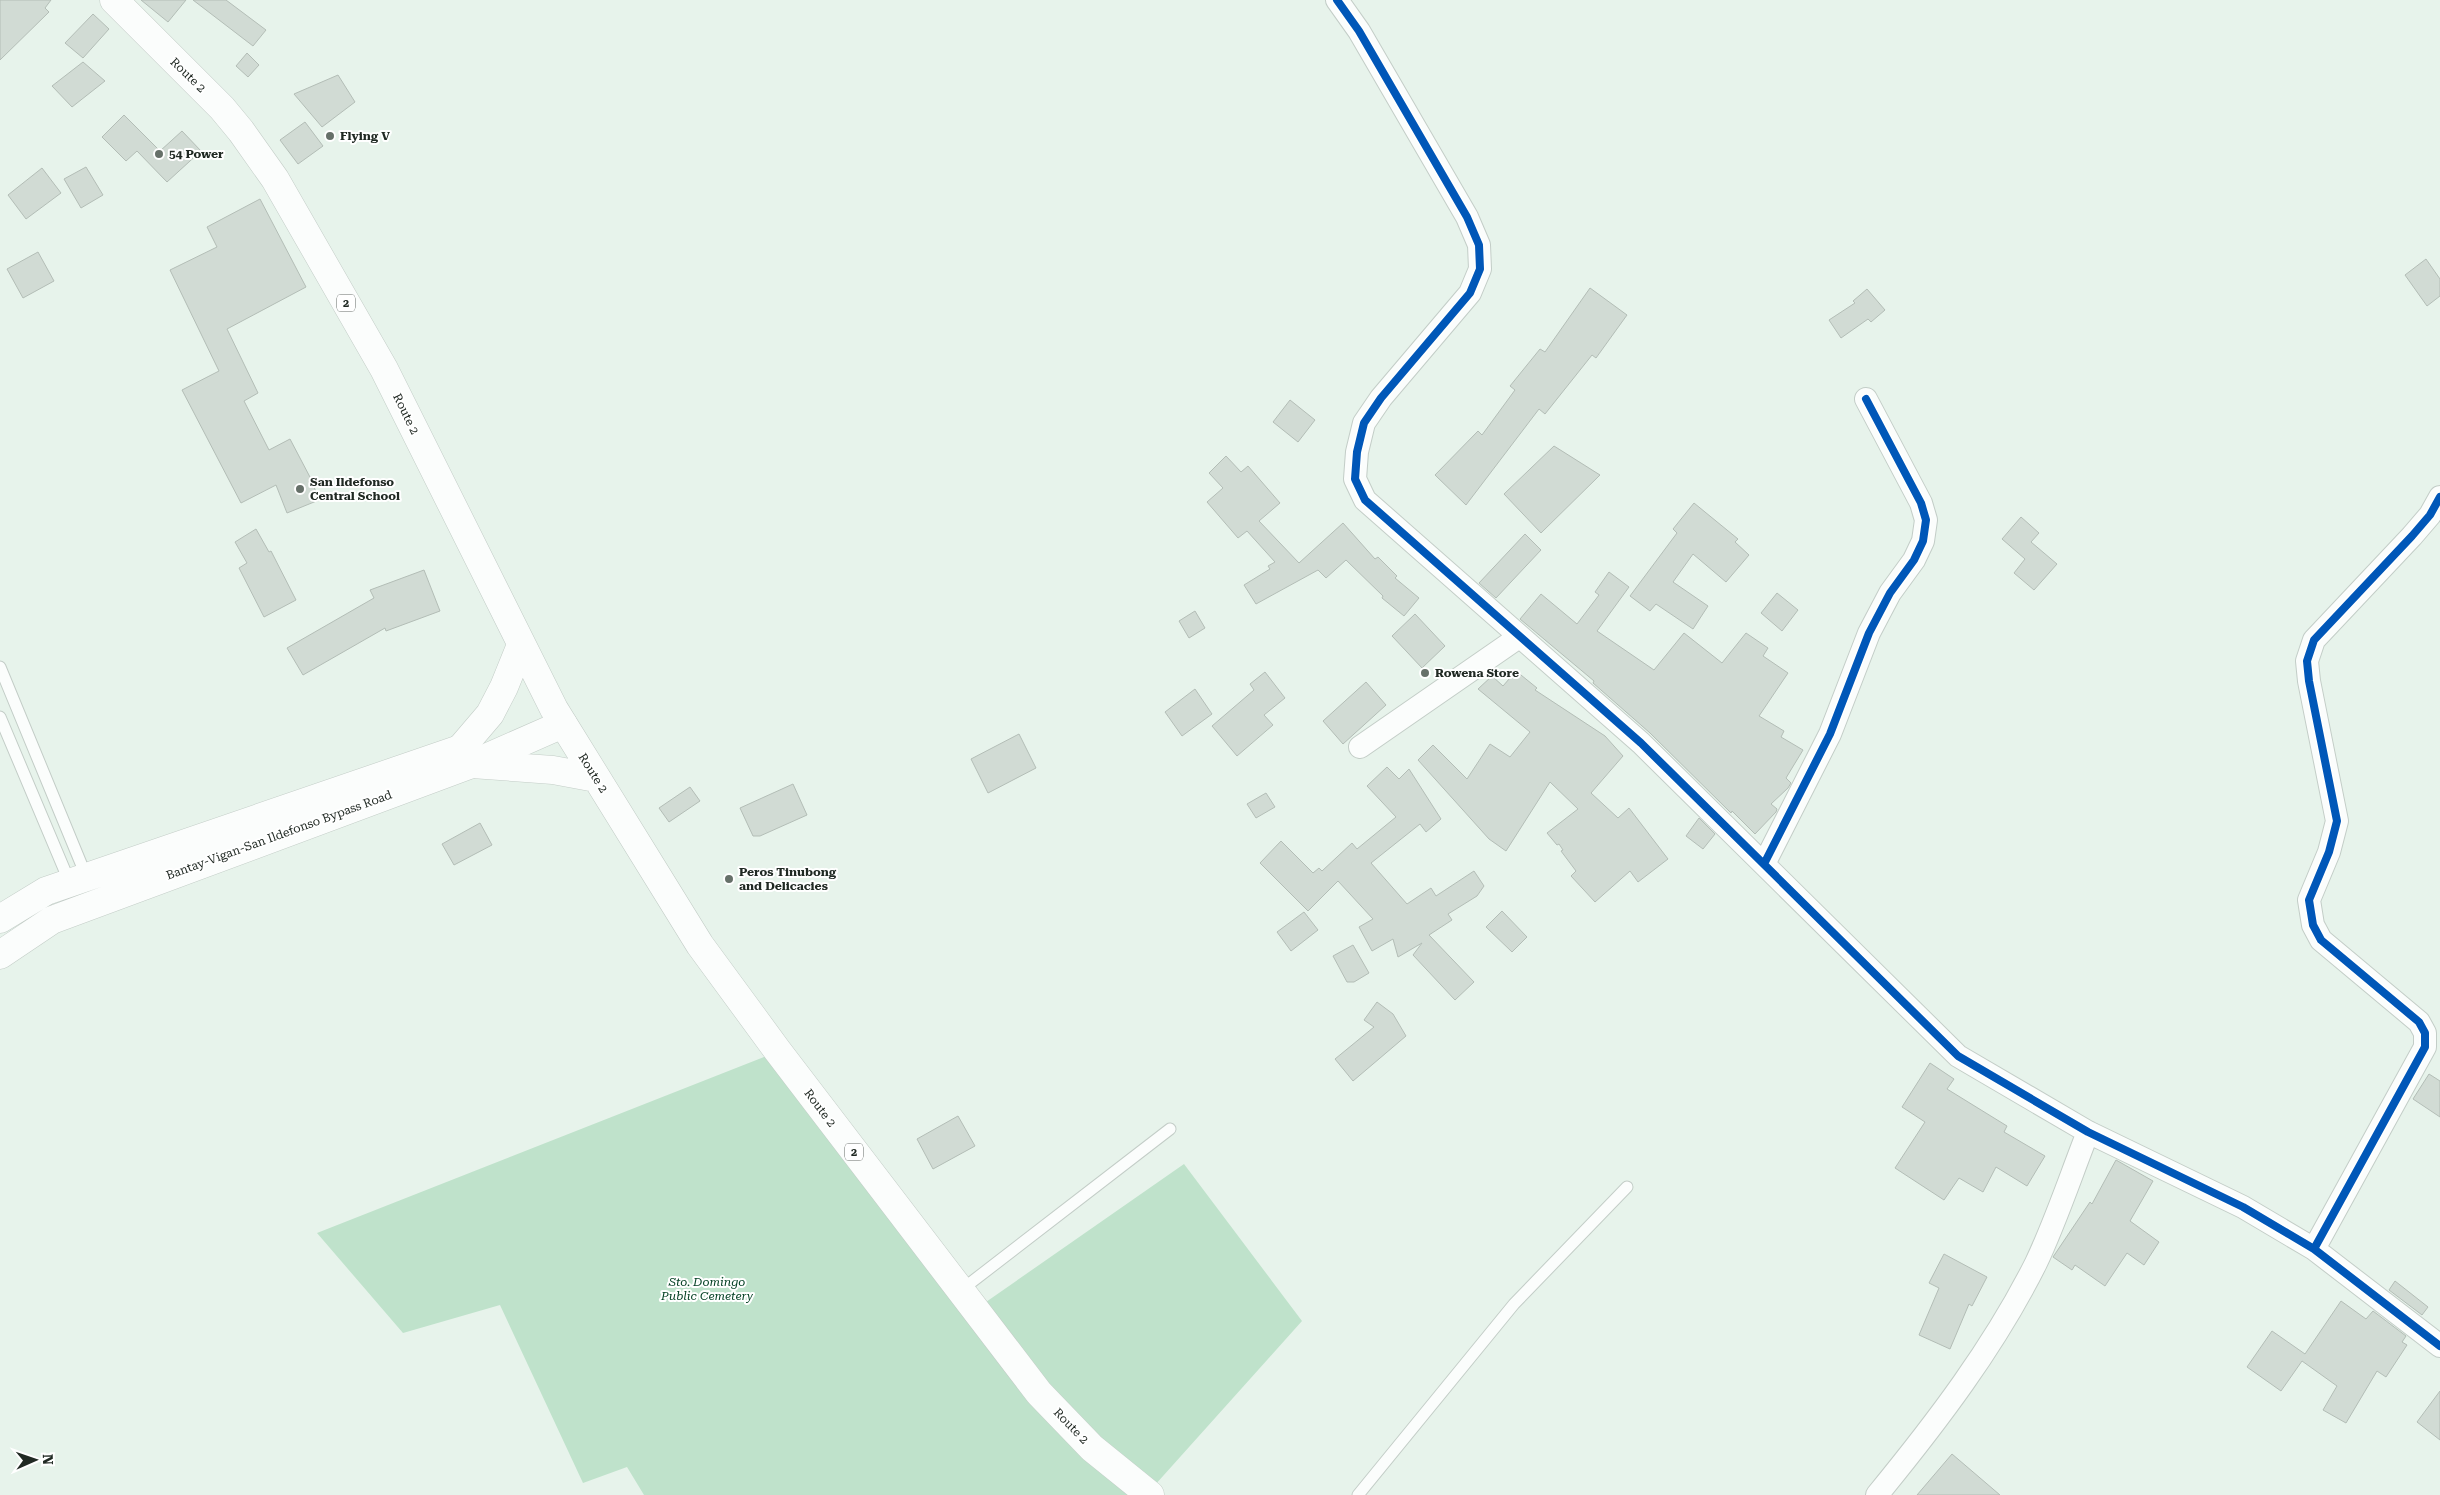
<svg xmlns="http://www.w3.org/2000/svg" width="2440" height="1495" font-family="'Roboto Serif',serif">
<rect width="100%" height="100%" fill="#e7f3eb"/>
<path fill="#bfe2cb" d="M769,1055L973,1311L1184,1164L1302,1321L1146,1495H644L627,1467L583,1483L500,1305L403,1333L317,1233Z"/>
<path fill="#d1dbd4" stroke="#b3bdb6" d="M0,0H51L45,8L49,12L0,60Z
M141,0H186L168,22Z
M193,0H226L266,30L253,46Z
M93,14L109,29L83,58L65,43Z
M247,53L259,65L248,77L236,66Z
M83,62L105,81L72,107L52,86Z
M338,75L355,102L322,127L294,94Z
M124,115L160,151L182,131L201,151L167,182L137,151L126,161L102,137Z
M305,122L323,146L298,164L280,140Z
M86,167L103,195L81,208L64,179Z
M42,168L61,193L26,219L8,195Z
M260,199L306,287L227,329L258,393L244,401L269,450L290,439L311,479L319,500L287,513L276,485L241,503L182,390L219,371L170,270L217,247L207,227Z
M38,252L54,281L23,298L7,269Z
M2426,259L2440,279V296L2427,306L2405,275Z
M1590,288L1627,315L1596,358L1592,355L1545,414L1539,409L1466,505L1435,475L1478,431L1482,435L1515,390L1510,386L1540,349L1545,352Z
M1867,289L1885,310L1871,322L1868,319L1841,338L1829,320L1855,303L1853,301Z
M1290,400L1315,420L1298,442L1273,422Z
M1554,446L1600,475L1541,533L1504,494Z
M1226,456L1241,472L1248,466L1280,503L1259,521L1299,563L1343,523L1375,559L1378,557L1397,576L1395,578L1419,598L1404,616L1382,598L1383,596L1346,560L1326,578L1318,570L1256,604L1244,585L1270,569L1268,566L1275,562L1247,531L1238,538L1207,502L1223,488L1209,473Z
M1694,503L1738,539L1735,542L1749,555L1726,582L1693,554L1673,582L1708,606L1693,629L1656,604L1650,611L1630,596L1677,533L1673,529Z
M2021,517L2039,533L2031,542L2057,564L2034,590L2014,573L2025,559L2002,539Z
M256,529L269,552L271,551L296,600L264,617L239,568L247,563L235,542Z
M1525,534L1541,550L1496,598L1479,583Z
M424,570L440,611L386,631L385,628L303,675L287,648L374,598L370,590Z
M1609,572L1629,587L1597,631L1654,670L1684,633L1722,663L1746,633L1768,648L1763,656L1788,673L1759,716L1784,731L1781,737L1803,750L1786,778L1791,783L1788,788L1771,804L1777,809L1776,812L1755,834L1732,811L1731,813L1650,733L1593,683L1594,681L1520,619L1541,594L1577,624L1599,595L1595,592Z
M1777,593L1798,610L1782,631L1761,613Z
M1195,611L1205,628L1189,638L1179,621Z
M1415,614L1445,646L1422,668L1392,636Z
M1516,671L1537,688L1535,690L1605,736L1623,756L1591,793L1618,818L1629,808L1668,859L1638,882L1630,871L1595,902L1571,876L1576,871L1561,851L1563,850L1559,844L1557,845L1547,833L1578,809L1550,782L1506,851L1489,839L1418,760L1433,745L1467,779L1490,744L1510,757L1530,732L1478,689L1492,676L1503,686Z
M1265,672L1285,698L1264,715L1273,725L1237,756L1212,726L1254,690L1250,684Z
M1366,682L1386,705L1343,744L1323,721Z
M1195,689L1212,714L1182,736L1165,712Z
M1019,734L1036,768L988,793L971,759Z
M1387,767L1399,779L1409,769L1441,819L1426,832L1420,824L1371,863L1407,904L1431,888L1436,896L1474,871L1484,886L1477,896L1448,914L1452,920L1429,935L1474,982L1455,1000L1413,955L1422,943L1398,957L1393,939L1372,951L1359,927L1373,919L1338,881L1308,911L1260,863L1281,841L1313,873L1319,868L1322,871L1352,843L1357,849L1396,817L1367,786Z
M793,784L807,815L760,836H753L740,808Z
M690,787L700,801L669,822L659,808Z
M1266,793L1275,807L1256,818L1247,804Z
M1699,818L1715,834L1703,849L1686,836Z
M480,823L492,845L454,865L442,844Z
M1502,911L1527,937L1512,952L1486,927Z
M1304,912L1318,930L1291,951L1277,932Z
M1353,945L1369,973L1354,982H1347L1333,956Z
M1377,1002L1393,1014L1406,1036L1353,1081L1335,1059L1374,1027L1364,1020Z
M1930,1063L1954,1079L1947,1089L2007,1126L2004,1132L2045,1156L2027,1186L1996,1167L1983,1192L1959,1178L1944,1200L1895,1168L1925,1122L1902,1107Z
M2429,1074L2440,1081V1117L2413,1099Z
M958,1116L975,1146L933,1169L917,1139Z
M2116,1160L2153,1181L2130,1221L2159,1242L2144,1265L2127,1253L2105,1286L2075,1265L2072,1270L2053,1257L2090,1202L2092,1204Z
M1944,1254L1987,1277L1972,1306L1969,1304L1950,1349L1919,1335L1939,1288L1929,1283Z
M2395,1281L2428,1307L2422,1315L2389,1290Z
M2341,1301L2366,1319L2373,1311L2406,1336L2402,1342L2407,1345L2386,1377L2377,1371L2346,1423L2323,1410L2337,1386L2302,1361L2281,1391L2247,1367L2272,1331L2305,1354Z
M2440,1391V1440L2417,1422Z
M1952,1454L2000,1495H1917Z"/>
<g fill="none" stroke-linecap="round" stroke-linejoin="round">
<defs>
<path id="service" d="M0,667L87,878
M0,717L70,883
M960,1291L1170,1129
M1358,1495L1514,1304L1627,1187"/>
<path id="minor" d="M1337,0L1359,31L1467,217L1479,245L1480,269L1470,293L1381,398L1364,423L1357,452L1355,479L1365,500L1641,743L1958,1056L2088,1132L2243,1207L2314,1249L2440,1346
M1360,747L1519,637
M1764,864L1830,734L1869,633L1890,593L1914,560L1923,541L1926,520L1921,503L1866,399
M2314,1249L2425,1047V1033L2419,1022L2321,940L2313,925L2309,900L2329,852L2337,821L2309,681L2307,661L2314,640L2412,536L2430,515L2440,497
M1877,1495C1936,1423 1994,1347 2036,1263C2056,1221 2071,1175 2088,1132"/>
<path id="primary" d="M0,919L46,891L457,750
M0,955L52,920L472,764L563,724"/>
<path id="trunk" d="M114,0L222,108L241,131L275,179L384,369L554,709L700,945L777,1050L1039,1393L1092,1448L1150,1495
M461,748L490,714L504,687L521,645
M472,764L553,770L596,778"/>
</defs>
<use href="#service" stroke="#c3cdc7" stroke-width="13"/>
<use href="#minor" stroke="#c3cdc7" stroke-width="24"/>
<use href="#primary" stroke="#c3cdc7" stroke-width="29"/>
<use href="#trunk" stroke="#c3cdc7" stroke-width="29"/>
<use href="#service" stroke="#fbfdfc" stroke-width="11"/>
<use href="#minor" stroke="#fbfdfc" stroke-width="22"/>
<use href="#primary" stroke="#fbfdfc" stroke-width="28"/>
<use href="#trunk" stroke="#fbfdfc" stroke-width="28"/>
<defs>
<path id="cycleway" d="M1337,0L1359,31L1467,217L1479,245L1480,269L1470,293L1381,398L1364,423L1357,452L1355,479L1365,500L1641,743L1958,1056L2088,1132L2243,1207L2314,1249L2440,1346
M1764,864L1830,734L1869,633L1890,593L1914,560L1923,541L1926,520L1921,503L1866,399
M2314,1249L2425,1047V1033L2419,1022L2321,940L2313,925L2309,900L2329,852L2337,821L2309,681L2307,661L2314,640L2412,536L2430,515L2440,497"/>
</defs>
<use href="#cycleway" stroke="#fff" stroke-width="11"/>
<use href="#cycleway" stroke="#0057b8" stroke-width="8"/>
</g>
<g fill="#667069" stroke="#fff" stroke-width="2">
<circle cx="330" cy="136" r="5"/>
<circle cx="159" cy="154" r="5"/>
<circle cx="300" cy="489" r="5"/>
<circle cx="1425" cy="673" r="5"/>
<circle cx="729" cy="879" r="5"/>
</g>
<g text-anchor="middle" stroke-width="4" stroke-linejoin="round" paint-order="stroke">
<g fill="#fff" stroke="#636965" stroke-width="1">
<rect x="337" y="294.5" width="18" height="17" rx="4"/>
<rect x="845" y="1143.5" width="18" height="17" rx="4"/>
</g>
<g font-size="11" font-weight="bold" fill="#202923">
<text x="346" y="307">2</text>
<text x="854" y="1156">2</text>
</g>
<g font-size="12" fill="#202923" stroke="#fff">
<text transform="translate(188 75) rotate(44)" y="4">Route 2</text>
<text transform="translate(406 414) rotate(64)" y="4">Route 2</text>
<text transform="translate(593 773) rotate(58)" y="4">Route 2</text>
<text transform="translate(279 835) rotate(-20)" y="4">Bantay-Vigan-San Ildefonso Bypass Road</text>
<text transform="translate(820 1108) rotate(53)" y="4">Route 2</text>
<text transform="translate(1071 1426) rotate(46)" y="4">Route 2</text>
</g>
<g font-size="12" font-weight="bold" fill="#202923" stroke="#fff" text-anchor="start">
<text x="340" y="140">Flying V</text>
<text x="169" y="158">54 Power</text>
<text x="310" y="486">San Ildefonso<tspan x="310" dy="14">Central School</tspan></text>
<text x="1435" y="677">Rowena Store</text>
<text x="739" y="876">Peros Tinubong<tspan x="739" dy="14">and Delicacies</tspan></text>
</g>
<g font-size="12" font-style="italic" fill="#034023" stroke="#fff">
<text x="707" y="1286">Sto. Domingo<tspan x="707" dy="14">Public Cemetery</tspan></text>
</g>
</g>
<g transform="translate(35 1460) rotate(88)" stroke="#ffffff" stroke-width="4" paint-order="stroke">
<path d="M0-4L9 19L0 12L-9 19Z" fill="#202923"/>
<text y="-8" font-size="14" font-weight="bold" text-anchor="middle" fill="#202923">N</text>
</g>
</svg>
